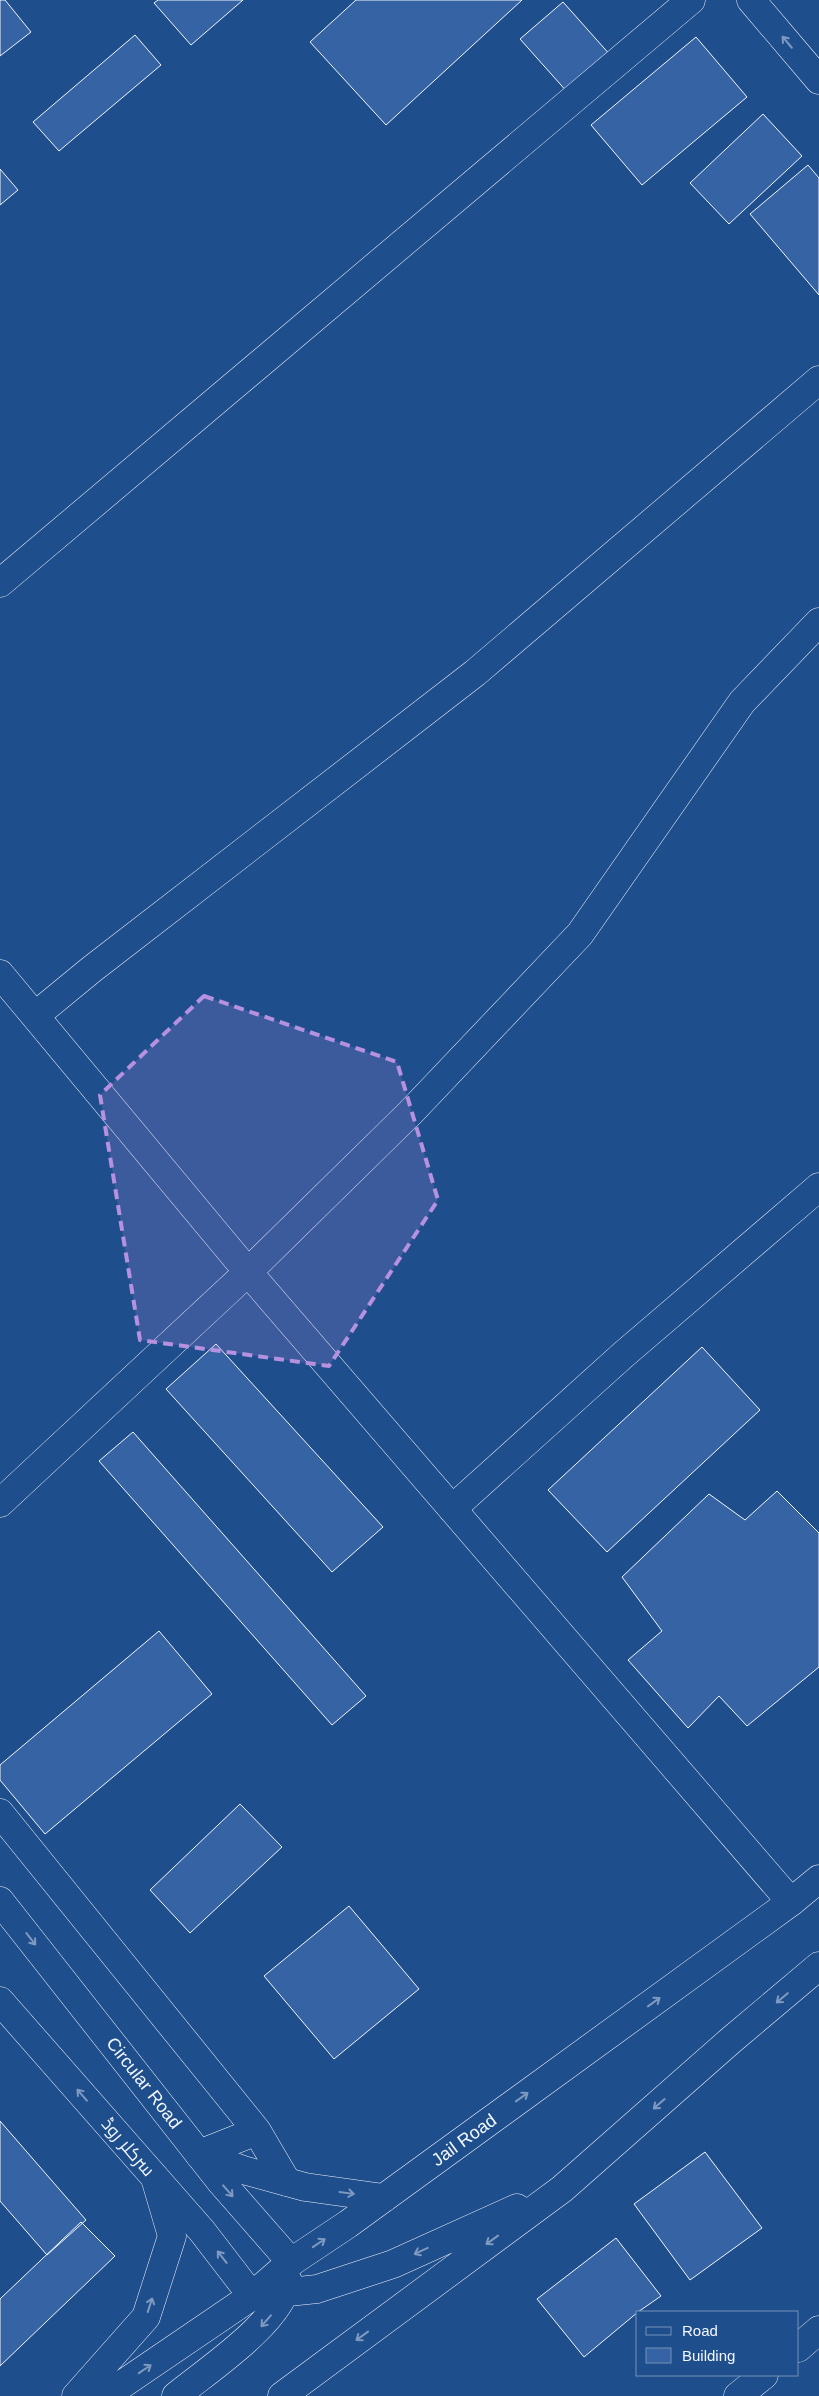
<svg xmlns="http://www.w3.org/2000/svg" width="819" height="2396" font-family="Arial,Cairo,sans-serif">
<rect width="100%" height="100%" fill="#1f4e8c"/>
<path fill="#3563a3" stroke="#f2f6ff" d="M0,0H5L31,32L0,56Z
M158,0H243L191,45L154,3Z
M356,0H522L386,125L310,42Z
M563,2L612,57L569,94L520,39Z
M135,35L161,65L59,151L33,122Z
M696,37L747,97L642,185L591,125Z
M763,114L802,156L729,224L690,183Z
M808,165L819,178V295L750,214Z
M0,169L18,190L0,205Z
M216,1344L383,1527L332,1572L166,1389Z
M702,1347L760,1410L607,1552L548,1490Z
M133,1432L366,1696L332,1725L99,1461Z
M777,1491L819,1533V1667L747,1726L719,1696L688,1728L628,1660L662,1631L622,1577L709,1494L745,1520Z
M159,1631L212,1694L45,1834L0,1780V1765Z
M240,1804L282,1847L190,1933L150,1890Z
M349,1906L419,1989L334,2059L264,1976Z
M0,2121L86,2220L47,2255L0,2201Z
M705,2152L762,2228L690,2280L634,2204Z
M81,2222L115,2256L0,2366V2299Z
M616,2238L661,2296L638,2312L584,2357L537,2299Z"/>
<g fill="none" stroke-linecap="round" stroke-linejoin="round">
<defs>
<path id="minor" d="M0,583L691,0
M0,974L248,1272L791,1902
M36,1015L92,969L475,673L819,380
M0,1503L248,1272L411,1112L580,934L742,702L819,622
M452,1509L623,1355L819,1187
M0,1813L257,2131L287,2182
M199,2154L257,2131
M798,2348L819,2330
M738,2396L764,2375"/>
<path id="secondary" d="M751,0L819,80
M0,1901L221,2182L291,2262
M0,2001L202,2231L252,2296"/>
<path id="primary" d="M199,2154L243,2170L305,2187L384,2198
M252,2296L317,2289L393,2264L517,2208
M76,2396L146,2317L172,2236L155,2178
M105,2396L252,2296L291,2262L348,2224L791,1902L819,1879
M176,2396C209,2369 281,2322 288,2281
M282,2396L562,2189L730,2041L819,1966"/>
</defs>
<use href="#minor" stroke="#f2f6ff" stroke-width="29"/>
<use href="#secondary" stroke="#f2f6ff" stroke-width="29"/>
<use href="#primary" stroke="#f2f6ff" stroke-width="29"/>
<use href="#minor" stroke="#1f4e8c" stroke-width="28"/>
<use href="#secondary" stroke="#1f4e8c" stroke-width="28"/>
<use href="#primary" stroke="#1f4e8c" stroke-width="28"/>
</g>
<defs><path id="oneway-shaft" d="M-6 0H5M1.5-3L5.5 0L1.5 3" fill="none" stroke-width="1.6" stroke-linecap="round" stroke-linejoin="round" transform="scale(1.25)"/></defs>
<g stroke="#7e9ac0">
<use href="#oneway-shaft" transform="translate(787 42) rotate(-130)"/>
<use href="#oneway-shaft" transform="translate(31 1939) rotate(52)"/>
<use href="#oneway-shaft" transform="translate(782 1998) rotate(140)"/>
<use href="#oneway-shaft" transform="translate(654 2002) rotate(-36)"/>
<use href="#oneway-shaft" transform="translate(82 2095) rotate(-131)"/>
<use href="#oneway-shaft" transform="translate(522 2097) rotate(-36)"/>
<use href="#oneway-shaft" transform="translate(659 2104) rotate(139)"/>
<use href="#oneway-shaft" transform="translate(228 2191) rotate(49)"/>
<use href="#oneway-shaft" transform="translate(347 2193) rotate(8)"/>
<use href="#oneway-shaft" transform="translate(492 2240) rotate(144)"/>
<use href="#oneway-shaft" transform="translate(319 2243) rotate(-34)"/>
<use href="#oneway-shaft" transform="translate(421 2251) rotate(155)"/>
<use href="#oneway-shaft" transform="translate(222 2257) rotate(-128)"/>
<use href="#oneway-shaft" transform="translate(150 2305) rotate(-72)"/>
<use href="#oneway-shaft" transform="translate(266 2321) rotate(131)"/>
<use href="#oneway-shaft" transform="translate(362 2336) rotate(144)"/>
<use href="#oneway-shaft" transform="translate(145 2369) rotate(-34)"/>
</g>
<path fill="#b691df" fill-opacity="0.2" stroke="#b691df" stroke-width="4" stroke-dasharray="10 6" stroke-linejoin="round" d="M204,996L397,1062L438,1200L329,1366L140,1340L100,1095Z"/>
<g text-anchor="middle" stroke-width="4" stroke-linejoin="round" paint-order="stroke">
<g font-size="18" fill="#f2f6ff" stroke="#1f4e8c">
<text transform="translate(144 2083) rotate(52)" y="6">Circular Road</text>
<text transform="translate(464 2140) rotate(-36)" y="6">Jail Road</text>
<text transform="translate(128 2147) rotate(49)" y="6">سرکلر روڈ</text>
</g>
</g>
<rect x="636" y="2311" width="162" height="65" fill="#1f4e8c" stroke="#7391ba"/>
<rect x="646" y="2327" width="25" height="8" fill="#1f4e8c" stroke="#7391ba"/>
<text x="682" y="2336" font-size="15" fill="#f2f6ff">Road</text>
<rect x="646" y="2348" width="25" height="15" fill="#3563a3" stroke="#7391ba"/>
<text x="682" y="2361" font-size="15" fill="#f2f6ff">Building</text>
</svg>
